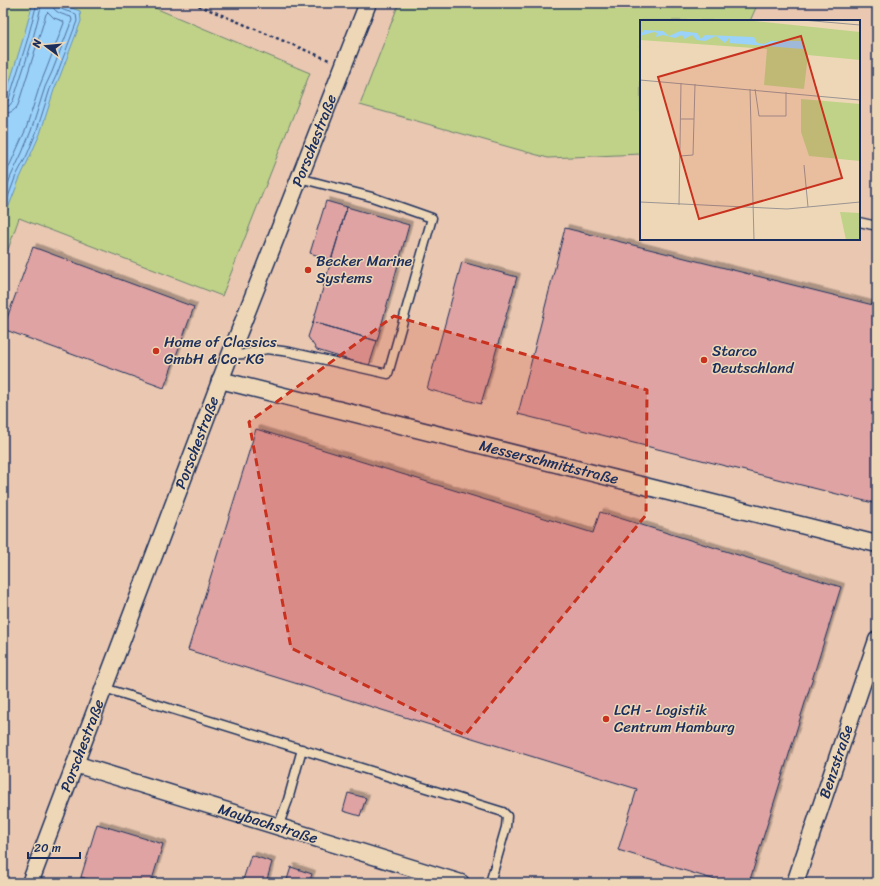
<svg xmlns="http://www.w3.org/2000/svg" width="880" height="886" font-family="Sriracha,sans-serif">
<defs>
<filter id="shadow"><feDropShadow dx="3.5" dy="-3.5" stdDeviation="0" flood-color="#0004"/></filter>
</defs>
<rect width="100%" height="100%" fill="#eed7b7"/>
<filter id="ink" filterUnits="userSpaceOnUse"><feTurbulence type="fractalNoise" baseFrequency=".025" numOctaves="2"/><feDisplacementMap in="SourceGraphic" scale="8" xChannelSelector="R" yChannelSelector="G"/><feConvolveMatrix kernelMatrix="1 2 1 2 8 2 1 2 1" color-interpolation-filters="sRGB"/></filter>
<g filter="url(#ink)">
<path fill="#e9c7b1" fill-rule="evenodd" d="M143,3H877V883H3V264L19,218L222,296L310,73ZM641,21H859V239H641Z"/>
<path fill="#bfd287" stroke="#6d8072" d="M3,3H143L310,73L222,296L19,218L3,264Z
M399,3H758L750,21H641V154L548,158L360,105Z"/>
<path fill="#9bd2fa" stroke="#6891bc" d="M33,3H53L60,4L80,11L81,21L60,76L54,90L40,134L30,156L19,180L7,211L3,218V104L23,39Z"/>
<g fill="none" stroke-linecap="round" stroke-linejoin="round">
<path stroke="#4e709c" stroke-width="1" d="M3,103L7,102L9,99L27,41L37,3
M3,108L9,106L13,101L32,42L42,3
M3,114C10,113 15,111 18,105L37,44L46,14L48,12L54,18L63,21L64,23L46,70L40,85L26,129L3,180
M3,197L11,176L22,153L31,131L45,87L52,72L72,20L71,17C62,14 53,13 52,3
M3,211L15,178L27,155L36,133L50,89L57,74L77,21L76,14C69,11 58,11 57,3"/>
</g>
<path fill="#dea3a2" stroke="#1b2f5e" filter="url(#shadow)" d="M326,201L347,207L331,260L310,253Z
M347,207L409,225L377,341L313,322Z
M565,228L877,306V504L518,414Z
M33,247L194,307L164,388L3,329Z
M462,262L517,277L481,404L427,389Z
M313,322L377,341L369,366L317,350L308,337Z
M256,429L593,533L600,512L841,587L749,883H725L618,850L637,789L188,650Z
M348,793L366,798L360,816L343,811Z
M97,824L163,844L151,883H99L81,877Z
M251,855L272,862L266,883H242Z
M291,867L312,874L309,883H286Z
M81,877L99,883H79Z"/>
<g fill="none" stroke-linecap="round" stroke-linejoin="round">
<defs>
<path id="lane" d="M859,222L877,226
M230,355L244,354L267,349L290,352L388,374L432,218L372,197L299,178
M104,688L503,812L507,816L506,827L490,883
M278,827L288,800L302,749"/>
<g id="street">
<path id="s1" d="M220,380L877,544"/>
<path id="s2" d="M75,764L461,883"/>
<path id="s3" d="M30,883L230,355L368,3"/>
<path id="s4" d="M795,883L877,640"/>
</g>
</defs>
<use href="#lane" stroke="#1b2f5e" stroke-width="11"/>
<use href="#street" stroke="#1b2f5e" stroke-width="19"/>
<path stroke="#1b2f5e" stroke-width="2.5" stroke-dasharray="3 3" stroke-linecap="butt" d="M193,3L329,60"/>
<use href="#lane" stroke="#eed7b7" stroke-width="8"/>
<use href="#street" stroke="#eed7b7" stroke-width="16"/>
</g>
</g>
<path fill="#c8321e" fill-opacity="0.2" stroke="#c8321e" stroke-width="3" stroke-dasharray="8 5" stroke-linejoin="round" d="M394,316L647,390L646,515L465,735L291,648L249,422Z"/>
<g fill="#c8321e" stroke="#eed7b7" stroke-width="1.5">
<circle cx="308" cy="270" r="4"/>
<circle cx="156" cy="351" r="4"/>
<circle cx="704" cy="360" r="4"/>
<circle cx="606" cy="719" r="4"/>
</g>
<g text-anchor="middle" stroke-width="3" stroke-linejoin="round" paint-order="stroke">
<g font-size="15" fill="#1b2f5e" stroke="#eed7b7">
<text dy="5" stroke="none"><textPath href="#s3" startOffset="795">Porschestraße</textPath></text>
<text dy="5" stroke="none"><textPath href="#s3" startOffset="471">Porschestraße</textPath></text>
<text dy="5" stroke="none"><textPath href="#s1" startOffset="339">Messerschmittstraße</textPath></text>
<text dy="5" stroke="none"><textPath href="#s3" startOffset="147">Porschestraße</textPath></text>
<text dy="5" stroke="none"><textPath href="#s4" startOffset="128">Benzstraße</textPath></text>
<text dy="5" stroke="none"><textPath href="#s2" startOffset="202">Maybachstraße</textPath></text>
</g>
<g font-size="15" fill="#1b2f5e" stroke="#eed7b7" text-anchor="start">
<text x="316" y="266">Becker Marine<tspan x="316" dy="17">Systems</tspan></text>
<text x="164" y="347">Home of Classics<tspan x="164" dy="17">GmbH &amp; Co. KG</tspan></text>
<text x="712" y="356">Starco<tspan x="712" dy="17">Deutschland</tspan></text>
<text x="614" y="715">LCH - Logistik<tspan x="614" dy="17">Centrum Hamburg</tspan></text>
</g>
</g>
<g transform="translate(640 20)">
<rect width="220" height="220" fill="#eed7b7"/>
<path d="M0,0H104L220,12V40L168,35L164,69L124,65L127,29L0,20ZM161,79L220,84V141L169,136L161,112ZM200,192L220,193V220H206Z" fill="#bfd287"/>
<path d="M4,10L23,11L29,16L40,11L57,13L61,19L65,15L114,17L117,23L124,24L131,21H162L163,29L89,23V18L85,23L76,16L65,21L57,20L52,15L44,19L42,15L35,18L23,15L16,17L17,13L14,12L0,16Z" fill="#9bd2fa"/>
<path fill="none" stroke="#9a9493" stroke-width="1" d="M162,0L220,5M0,60L220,80M110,69L114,220M115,69L119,96H146V72M41,99H54M40,136L53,135L55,64M164,145L168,187M0,182L147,189L220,182M39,185L41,63"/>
<path fill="#c8321e" fill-opacity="0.15" stroke="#c8321e" stroke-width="2" d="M161,16L202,158L59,199L18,57Z"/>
<rect width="220" height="220" fill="none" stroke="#1b2f5e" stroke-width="2"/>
</g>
<rect width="880" height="886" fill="none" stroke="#eed7b7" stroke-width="16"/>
<rect x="8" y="8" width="864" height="870" fill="none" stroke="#1b2f5e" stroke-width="1.5" filter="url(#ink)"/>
<g transform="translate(46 46) rotate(286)" stroke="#eed7b7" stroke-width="3" paint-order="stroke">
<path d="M0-3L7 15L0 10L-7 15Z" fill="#1b2f5e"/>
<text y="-6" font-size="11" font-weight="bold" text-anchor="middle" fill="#1b2f5e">N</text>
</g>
<path d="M28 852v6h52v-6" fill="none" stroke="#1b2f5e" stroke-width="2"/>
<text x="34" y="852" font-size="12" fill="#1b2f5e" stroke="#eed7b7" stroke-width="3" paint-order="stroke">20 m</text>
</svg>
